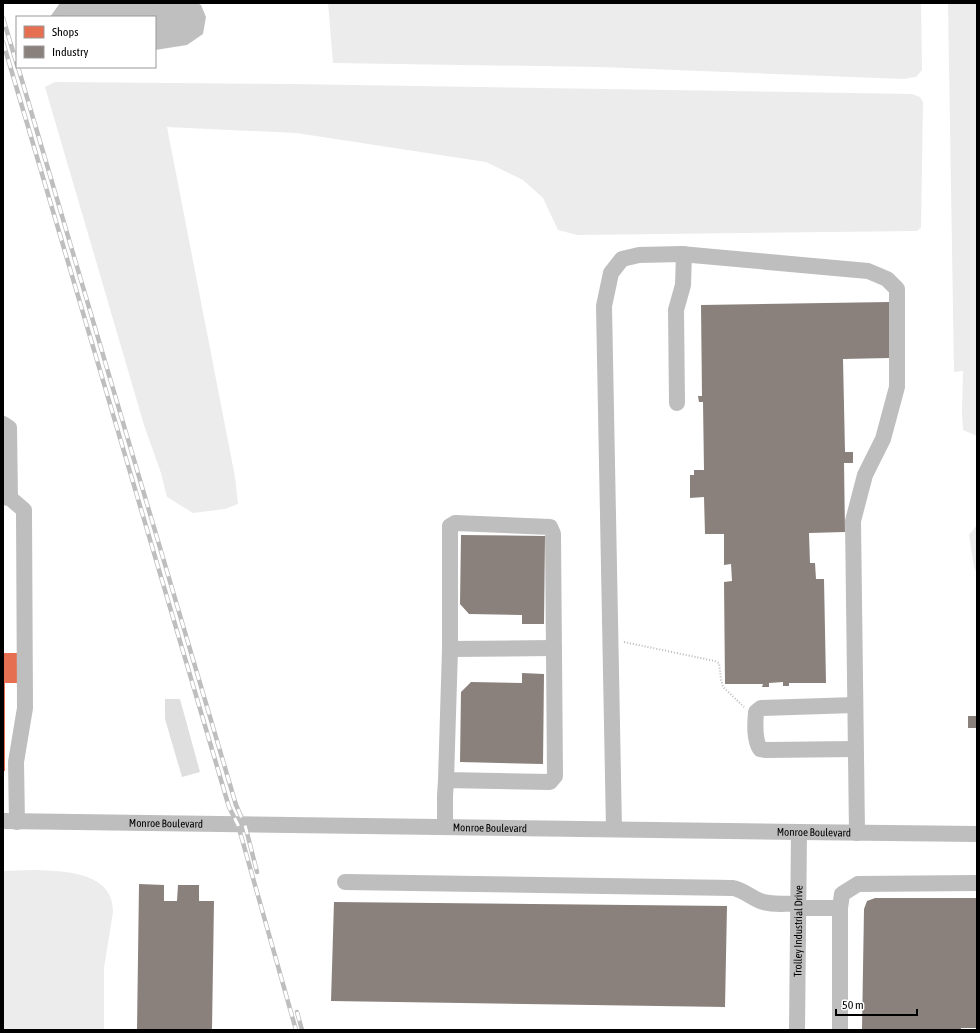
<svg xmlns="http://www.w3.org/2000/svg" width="980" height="1033" font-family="'Asap Condensed',sans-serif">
<rect width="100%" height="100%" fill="#fff"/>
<path fill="#ececec" d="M328,3H921L922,70L916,77L903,79L600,67L333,63Z
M948,3H977V436L963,430L962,413L963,371L954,372Z
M55,82L292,84L912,94L920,97L923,102L921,228L917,231L577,235L558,230L543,198L523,180L486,162L296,133L167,127L235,477L238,504L225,509L193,513L167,497L161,473L144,425L45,87Z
M977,525V573L974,567L969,535Z
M34,870C62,871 114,871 113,912L104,968V1030H3V871Z"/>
<path fill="#bfbfbf" d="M60,3H197L201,5L206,17L203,34L187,45L155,50V17H50Z"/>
<path fill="#e76f51" d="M3,653H23V683H5V771H3Z"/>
<path fill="#8a817c" d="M889,302V358L843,359L845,452H853V463H844L845,532L809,533L810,563H815L816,579H824L826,683H789V686H783V682L769,683V687H762L763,684H725L724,582L732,581L731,564L724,565V534H705L704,497L690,498V475H694V470H704L703,402H699L698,396H702L701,305Z
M461,535L545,536L544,624H522V615L469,614L460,604Z
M522,673L544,674L543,764L460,762L461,692L471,682L522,683Z
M968,716H977V728H968Z
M139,884L164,885V901H177L178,885H199V901H214L212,1030H137Z
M875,898H977V1028H961V1030H862L864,909L867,901Z
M334,902L727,906L725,1007L331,1001Z"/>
<path fill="#dfdfdf" d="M165,699H180L200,772L182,777L165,719Z"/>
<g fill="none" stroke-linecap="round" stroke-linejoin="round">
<path stroke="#b9b9b9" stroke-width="2" stroke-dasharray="1 2" stroke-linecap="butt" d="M624,642L715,661L719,663L721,679L723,687L744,707"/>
<g stroke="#bebebe" stroke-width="16">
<path d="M677,403L676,310L683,285L684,254"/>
<path d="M3,424L9,428L10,498"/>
<path d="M3,497L10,498L24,510L25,708L16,762L17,822"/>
<path d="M450,649L554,648"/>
<path d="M855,705L761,708L756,712C755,724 754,739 760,749L766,750L855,749"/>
<path id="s1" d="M3,821L799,832L977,834"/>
<path d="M445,827V796L446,780L450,649V526L455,523L550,527L553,534L555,776L550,782L446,780"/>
<path d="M614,829L604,306L611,273L622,259L639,255L681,254L868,271L887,279L897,289V387L883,439L865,475L853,521L857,833"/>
<path d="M345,882L733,888C743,890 749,896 758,900C769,906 786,903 798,904"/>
<path d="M798,908H840V1030"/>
<path d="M840,908L842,894L858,884L977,883"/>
<path id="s2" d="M797,1030L799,832"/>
</g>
<defs>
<path id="rail" d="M3,18L17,65
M3,42L229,807L238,825L296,1030
M18,67L236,805L245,825L257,872
M297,1012L302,1030"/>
</defs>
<use href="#rail" stroke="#bebebe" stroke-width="4.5"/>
<use href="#rail" stroke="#fff" stroke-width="3" stroke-dasharray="9" stroke-linecap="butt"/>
</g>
<g text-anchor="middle" stroke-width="4" stroke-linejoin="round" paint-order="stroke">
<g font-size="11" fill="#000" stroke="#fff">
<text dy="4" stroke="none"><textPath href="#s1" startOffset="163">Monroe Boulevard</textPath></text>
<text dy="4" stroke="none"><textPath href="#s1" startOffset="487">Monroe Boulevard</textPath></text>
<text dy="4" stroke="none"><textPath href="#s1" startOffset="811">Monroe Boulevard</textPath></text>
<text dy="4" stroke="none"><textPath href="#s2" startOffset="99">Trolley Industrial Drive</textPath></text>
</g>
</g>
<rect width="980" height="1033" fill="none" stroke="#000000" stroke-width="8"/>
<rect x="16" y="16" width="140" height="52" fill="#ffffff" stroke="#999999"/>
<rect x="24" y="26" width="20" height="12" fill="#e76f51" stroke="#999999"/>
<text x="52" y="36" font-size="12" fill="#000000">Shops</text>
<rect x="24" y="46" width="20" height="12" fill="#8a817c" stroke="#999999"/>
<text x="52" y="56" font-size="12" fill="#000000">Industry</text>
<path d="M836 1009v6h81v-6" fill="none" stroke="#000000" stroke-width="2"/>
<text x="842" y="1009" font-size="12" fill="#000000" stroke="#ffffff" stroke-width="3" paint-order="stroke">50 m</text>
</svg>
